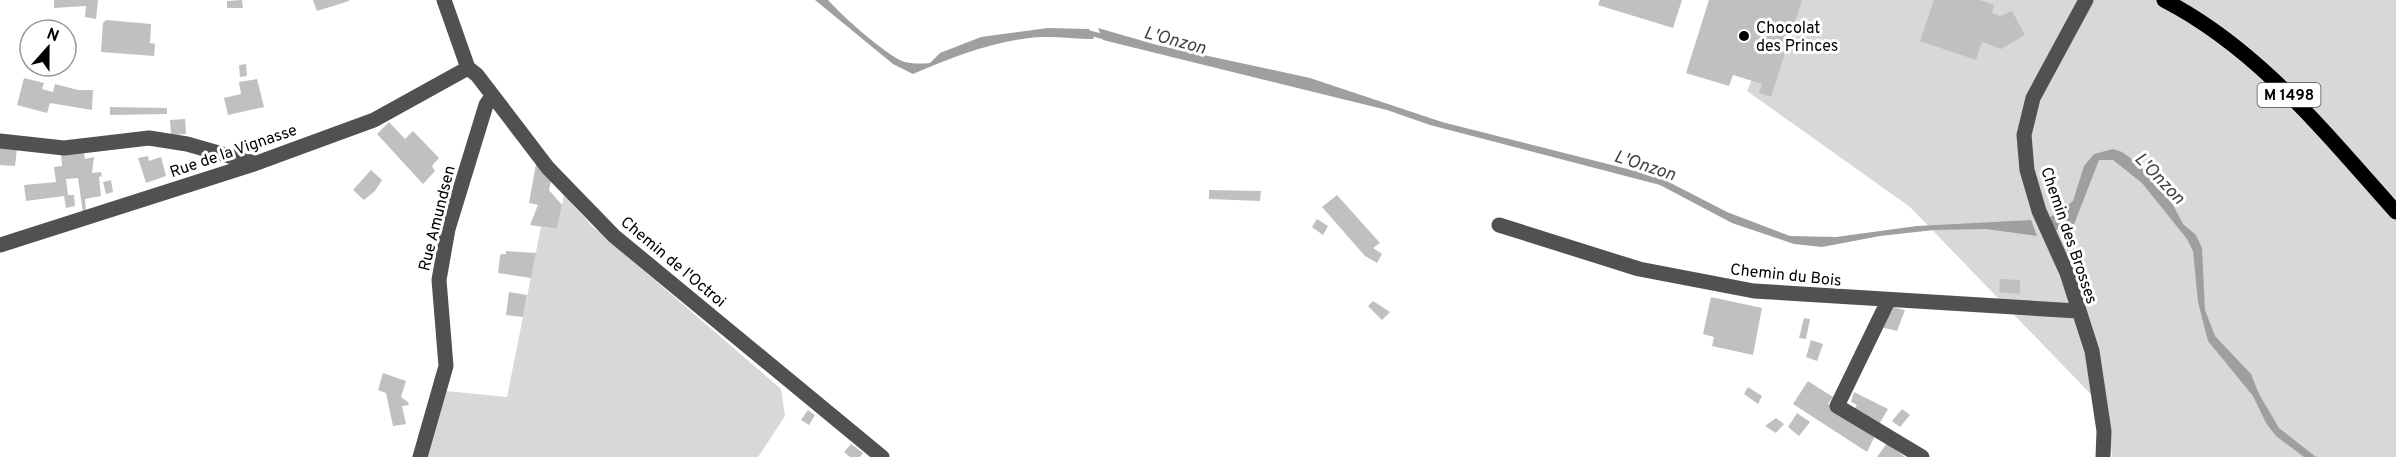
<svg xmlns="http://www.w3.org/2000/svg" width="2396" height="457" font-family="Overpass,sans-serif">
<rect width="100%" height="100%" fill="#fff"/>
<path fill="#d8d8d8" d="M1785,0H2396V457H2112L2108,412L1910,207L1747,91Z
M564,195L592,226L781,389L785,416L758,457H427L446,391L507,397L541,227L557,229Z"/>
<path fill="#9f9f9f" d="M815,0H828C841,15 884,53 902,61C910,64 921,64 930,63L940,53L981,37L1048,28L1089,29L1094,39C1073,39 1049,35 1029,38C988,43 951,58 913,74L893,64Z
M1098,28L1157,45L1310,78L1442,122L1659,177L1727,212L1790,236L1836,237L1917,226L2031,220L2037,236L1986,229L1934,230L1880,236L1822,247L1794,244L1732,223L1660,185L1430,125L1387,110L1103,40Z
M2113,149L2122,152L2136,162L2173,205L2183,224L2196,235L2202,248L2205,310L2215,336L2251,374L2259,394L2279,428L2316,457H2304L2276,436L2266,423L2253,396L2208,341L2198,302L2193,251L2187,239L2142,183L2113,160H2099L2073,227L2061,225L2056,231L2049,218L2073,201L2084,166L2094,154Z"/>
<g fill="none" stroke-linecap="round" stroke-linejoin="round">
<path stroke="#9f9f9f" stroke-width="5" d="M1085,32L1105,37"/>
</g>
<path fill="#c0c0c0" d="M54,0H98L96,19L85,17L86,6L54,8Z
M242,0L243,8H227V1Z
M313,0H349V1L317,11Z
M1600,0H1682L1673,28L1598,5Z
M1709,0H1802L1771,97L1759,93L1762,84L1733,75L1729,86L1686,73Z
M1934,0H1980L1994,5L1992,13L2000,16L2012,11L2025,35L2001,49L1982,42L1976,60L1920,41Z
M106,20L151,24L150,43L155,44L154,56L101,52L103,23Z
M246,64L247,76L240,77L239,65Z
M24,78L44,83L42,89L53,92L55,84L78,90H93L92,110L50,103L47,113L17,105Z
M257,79L264,107L228,115L224,98L241,94L239,82Z
M110,107L167,108V114L110,115Z
M185,119L186,134L171,135L170,120Z
M389,122L405,139L413,131L439,158L432,166L435,171L423,184L377,134Z
M0,146L17,148L15,166L0,165Z
M61,152L84,153L85,159L94,157L92,173L101,172L102,176L99,177L101,196L85,199L86,211L83,213L78,178L66,179L68,195H74L75,206L66,208L64,196L26,201L24,185L56,182L54,167L62,166Z
M148,156L149,161L161,157L166,176L146,183L138,158Z
M536,164L551,181L549,190L562,205L557,229L530,225L538,205L529,203Z
M371,170L382,180L375,191L364,200L353,190Z
M111,180L113,192L106,194L103,182Z
M1209,190L1261,191L1260,201L1209,199Z
M1337,195L1380,243L1373,248L1382,254L1377,263L1365,256L1322,207Z
M1317,219L1328,226L1323,235L1312,227Z
M506,251L536,253L531,278L498,273L500,256L501,254H506Z
M2000,279L2020,280V294L1999,292Z
M509,292L527,295L523,317L506,315Z
M1711,297L1762,308L1753,355L1712,346L1714,337L1703,334Z
M1373,301L1390,312L1382,320L1368,306Z
M1888,306L1905,310L1897,331L1880,327Z
M1804,318L1810,319L1806,339L1799,338Z
M1811,340L1823,344L1817,361L1806,357Z
M383,373L406,381L401,397L408,402L409,405L402,406L406,424L393,426L386,393L378,390Z
M1808,381L1833,397L1828,404L1876,434L1867,452L1793,404Z
M1748,387L1762,396L1758,404L1744,394Z
M1854,392L1888,409L1878,426L1853,411L1857,405L1851,402Z
M1902,409L1910,415L1900,427L1892,421Z
M808,410L815,415L809,425L801,420Z
M1797,413L1810,422L1799,436L1788,427Z
M1776,418L1784,424L1776,433L1765,426Z
M1887,443L1905,457H1877Z
M851,444L863,453L860,457H850L844,452Z"/>
<g fill="none" stroke-linecap="round" stroke-linejoin="round">
<defs>
<path id="major" d="M2164,0C2259,49 2326,134 2396,212"/>
</defs>
<use href="#major" stroke="#dbdbdb" stroke-width="16"/>
<path stroke="#515151" stroke-width="15" d="M444,0L468,68L477,75L548,168L614,236L882,457
M2086,0L2033,98L2024,135L2027,170L2039,211L2067,273L2092,351L2104,431L2103,457
M0,141L64,148L149,138L187,144L254,163
M1499,225L1639,269L1754,291L2077,311
M0,245L254,164L374,120L468,68
M1888,301L1837,406L1922,457
M420,457L446,366L439,280L448,229L486,105L492,96"/>
<use href="#major" stroke="#000" stroke-width="15"/>
</g>
<circle fill="#000" stroke="#fff" stroke-width="2" cx="1744" cy="36" r="6"/>
<g text-anchor="middle" stroke-width="6" stroke-linejoin="round" paint-order="stroke">
<rect fill="#fff" stroke="#4c4c4c" stroke-width="1.5" x="2257.5" y="83" width="63" height="24" rx="4.5"/>
<g font-size="15" font-weight="bold" fill="#000">
<text x="2289" y="100">M 1498</text>
</g>
<g font-size="16" fill="#000" stroke="#fff" text-anchor="start">
<text x="1756" y="33">Chocolat<tspan x="1756" dy="18">des Princes</tspan></text>
</g>
<g font-size="16" fill="#000" stroke="#fff">
<text transform="translate(233 150) rotate(-19)" y="6">Rue de la Vignasse</text>
<text transform="translate(436 218) rotate(-76)" y="6">Rue Amundsen</text>
<text transform="translate(2070 235) rotate(71)" y="6">Chemin des Brosses</text>
<text transform="translate(674 261) rotate(40)" y="6">Chemin de l'Octroi</text>
<text transform="translate(1786 274) rotate(6)" y="6">Chemin du Bois</text>
</g>
<g font-size="18" font-style="italic" fill="#404040" stroke="#fff">
<text transform="translate(1175 40) rotate(15)" y="6">L'Onzon</text>
<text transform="translate(1645 165) rotate(18)" y="6">L'Onzon</text>
<text transform="translate(2160 178) rotate(46)" y="6">L'Onzon</text>
</g>
</g>
<g transform="translate(48 48) rotate(21)"><circle r="28" fill="#ffffff" stroke="#999999" stroke-width="1.5"/>
<path d="M0-4.5L10 22L0 15L-10 22Z" fill="#000000"/>
<text y="-9" font-size="16" font-weight="bold" text-anchor="middle" fill="#000000">N</text>
</g>
</svg>
